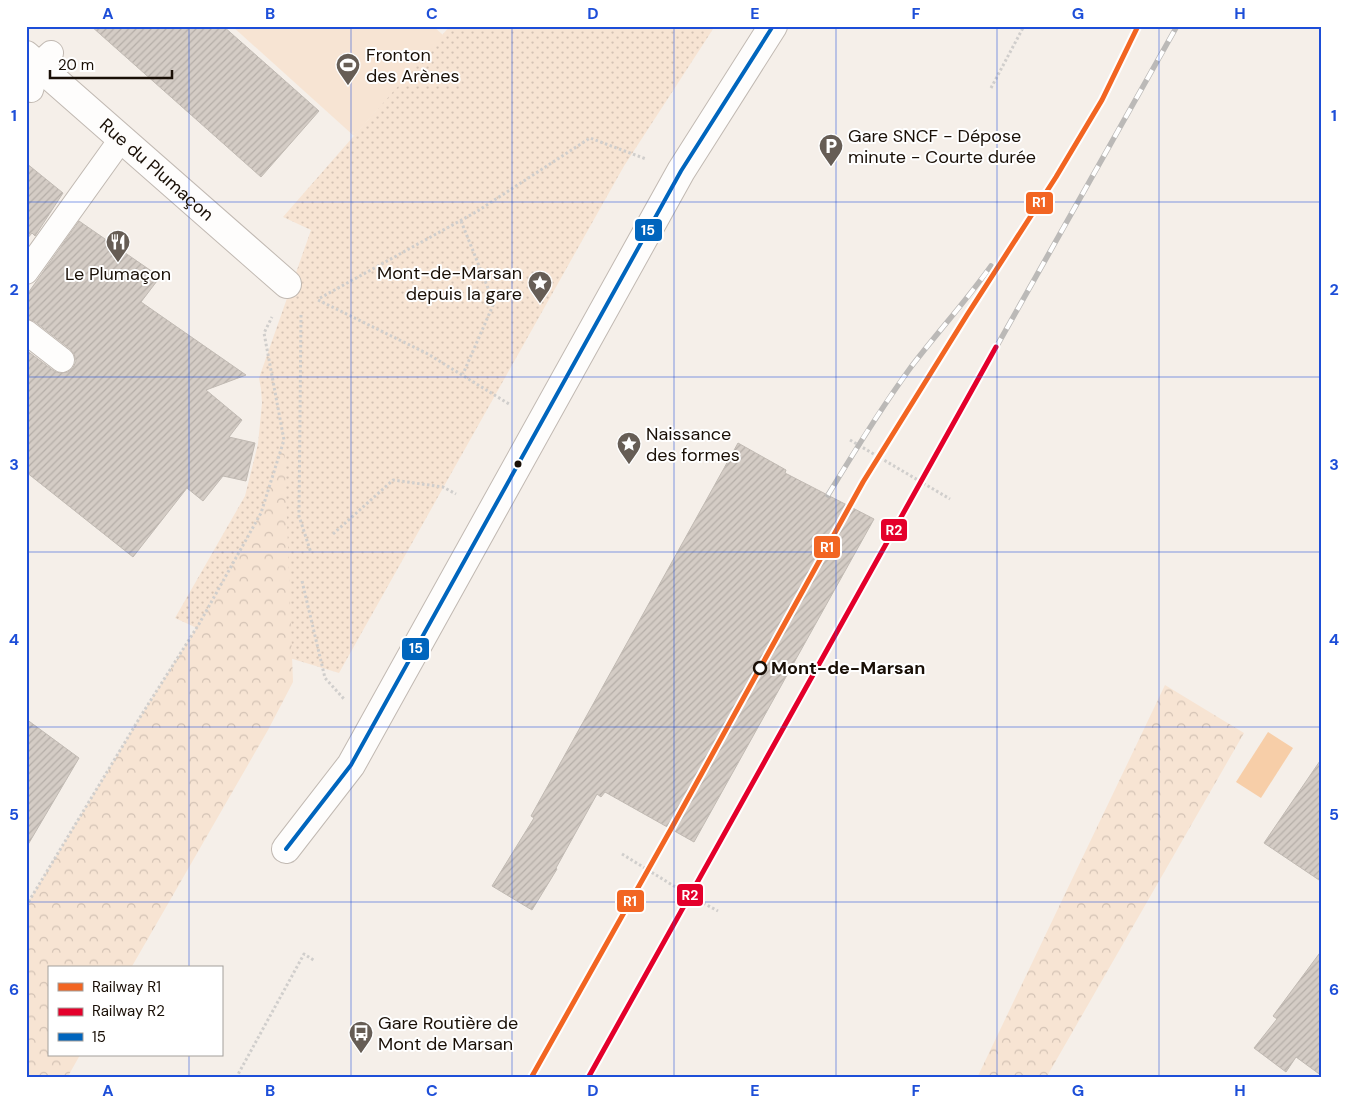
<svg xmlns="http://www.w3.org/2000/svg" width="1348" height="1104" font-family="'DM Sans',sans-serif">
<defs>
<pattern id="grass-dots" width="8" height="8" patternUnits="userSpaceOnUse" patternTransform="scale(1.25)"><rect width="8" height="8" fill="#f7e4d3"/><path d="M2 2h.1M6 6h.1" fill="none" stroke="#d3c2b4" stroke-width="1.8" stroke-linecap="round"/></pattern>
<pattern id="forest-crowns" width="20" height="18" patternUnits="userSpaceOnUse" patternTransform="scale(1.25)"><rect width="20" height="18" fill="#f7e4d3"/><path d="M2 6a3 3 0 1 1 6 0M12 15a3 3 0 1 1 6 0" fill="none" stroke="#d3c2b4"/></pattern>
<pattern id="building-hatch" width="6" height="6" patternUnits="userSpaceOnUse" patternTransform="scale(1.25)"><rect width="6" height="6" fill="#d4ccc5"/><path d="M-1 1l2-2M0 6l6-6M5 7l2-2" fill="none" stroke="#b5aea8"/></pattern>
</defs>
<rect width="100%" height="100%" fill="#f5efe9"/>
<path fill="url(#grass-dots)" d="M450,26H715L624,166L339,673L210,634L175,618L245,496L258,444L262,403L261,389L259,378L311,230L283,217Z"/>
<path fill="url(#forest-crowns)" d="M284,440L293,682L268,730L131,968H49V1055H80L67,1078H26V906L142,714L199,624L261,513Z
M1165,685L1244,733L1046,1078H977Z"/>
<path fill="#f7e4d3" d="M232,26H433L443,35L354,136Z"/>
<path fill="#f7cea8" d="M1268,732L1293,748L1261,798L1236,782Z"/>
<path fill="url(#building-hatch)" stroke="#c1bab3" d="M91,26H223L319,111L261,177Z
M26,163L63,193L35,236L32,233L26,240Z
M79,221L160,277L141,302L246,375L206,390L242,420L229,437L255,443L246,481L223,476L203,501L187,488L133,557L26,472V350L54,371L60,373L68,372L73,368L76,361L74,354L70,349L34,321L26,319V296Z
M738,443L786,470L785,473L874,519L694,842L605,792L601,797L597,794L556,868L557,869L532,910L492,886L534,818L531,816Z
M26,719L79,758L26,848Z
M1322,758V882L1264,843Z
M1322,950V1076L1296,1057L1286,1072L1254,1048L1277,1019L1273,1016Z"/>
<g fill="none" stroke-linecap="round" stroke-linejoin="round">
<defs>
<path id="lane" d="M31,90L38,65L51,53
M26,272L122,138
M26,332L62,360"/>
<g id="street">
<path id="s1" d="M26,55L287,284"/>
<path d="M286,849L351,765L681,171L773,26"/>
</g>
</defs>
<use href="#lane" stroke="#c1b9b2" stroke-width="26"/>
<use href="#street" stroke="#c1b9b2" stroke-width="30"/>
<path stroke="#d0cecc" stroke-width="3" stroke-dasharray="2.5 2.5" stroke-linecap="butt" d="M991,88L1024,26
M461,221L494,303L463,374
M320,298L476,212L590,138L646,159
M318,300L428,354L509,404
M301,315L299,516L311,553
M850,440L950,499
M333,534L393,480L443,487L456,494
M302,581L325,678L344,699
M622,854L690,896L718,911
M26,906L142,714L199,624L261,513L284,440L264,333L272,317
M236,1078L304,954L315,961"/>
<use href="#lane" stroke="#fefdfc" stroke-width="24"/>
<use href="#street" stroke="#fefdfc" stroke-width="28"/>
<defs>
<path id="rail" d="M828,495C854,452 881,408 911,367C937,333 966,301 991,266
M849,506L967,315L1056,177L1102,100L1138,26
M803,694L958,415L1177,26"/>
</defs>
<use href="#rail" stroke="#bbb9b7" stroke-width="5.5"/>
<use href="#rail" stroke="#fff" stroke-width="4" stroke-dasharray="11" stroke-linecap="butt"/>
<defs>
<path id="bus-1" d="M286,849L351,765L681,171L773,26"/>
</defs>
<use href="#bus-1" stroke="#fff" stroke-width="8"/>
<use href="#bus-1" stroke="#0065bd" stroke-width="4"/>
<defs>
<path id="rail-1" d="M531,1078L671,829L863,482L967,315L1056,177L1102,100L1138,26"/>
<path id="rail-2" d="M588,1078L996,347"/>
</defs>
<use href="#rail-1" stroke="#fff" stroke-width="9"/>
<use href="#rail-2" stroke="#fff" stroke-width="9"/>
<use href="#rail-1" stroke="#f26522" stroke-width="5"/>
<use href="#rail-2" stroke="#e4002b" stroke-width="5"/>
</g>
<path fill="none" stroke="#1d4ed8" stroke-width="1" stroke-opacity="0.55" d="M189,26V968M351,26V1078M512,26V1078M674,26V1078M836,26V1078M997,26V1078M1159,26V1078M26,202H1322M26,377H1322M26,552H1322M26,727H1322M26,902H1322M189,1055V1078"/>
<defs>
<symbol id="stadium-pin" viewBox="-11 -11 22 30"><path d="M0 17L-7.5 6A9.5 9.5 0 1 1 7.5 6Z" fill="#665d55" stroke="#fff"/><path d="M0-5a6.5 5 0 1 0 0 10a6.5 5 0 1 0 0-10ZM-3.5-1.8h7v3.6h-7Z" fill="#fff"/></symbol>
<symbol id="parking-pin" viewBox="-11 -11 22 30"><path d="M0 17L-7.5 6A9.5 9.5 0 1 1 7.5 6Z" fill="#665d55" stroke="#fff"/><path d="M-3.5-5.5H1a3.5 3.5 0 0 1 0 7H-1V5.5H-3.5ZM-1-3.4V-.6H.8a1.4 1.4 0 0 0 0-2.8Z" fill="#fff"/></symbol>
<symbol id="restaurant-pin" viewBox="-11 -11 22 30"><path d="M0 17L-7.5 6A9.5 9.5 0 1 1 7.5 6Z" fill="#665d55" stroke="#fff"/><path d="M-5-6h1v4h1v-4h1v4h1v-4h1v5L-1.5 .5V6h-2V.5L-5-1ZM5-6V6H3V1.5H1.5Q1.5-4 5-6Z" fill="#fff"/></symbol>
<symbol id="sight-pin" viewBox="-11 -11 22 30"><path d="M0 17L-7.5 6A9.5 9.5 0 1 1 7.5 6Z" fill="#665d55" stroke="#fff"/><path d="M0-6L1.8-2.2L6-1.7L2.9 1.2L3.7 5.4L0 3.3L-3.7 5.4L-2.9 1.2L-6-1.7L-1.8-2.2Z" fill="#fff"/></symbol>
<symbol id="bus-pin" viewBox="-11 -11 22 30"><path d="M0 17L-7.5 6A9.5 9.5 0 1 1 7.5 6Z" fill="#665d55" stroke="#fff"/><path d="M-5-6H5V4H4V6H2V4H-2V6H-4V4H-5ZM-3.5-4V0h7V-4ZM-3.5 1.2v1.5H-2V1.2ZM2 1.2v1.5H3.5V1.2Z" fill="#fff"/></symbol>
</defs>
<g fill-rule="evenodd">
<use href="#stadium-pin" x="334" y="51" width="28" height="38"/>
<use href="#parking-pin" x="817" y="132" width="28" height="38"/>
<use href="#restaurant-pin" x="104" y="228" width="28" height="38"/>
<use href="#sight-pin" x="526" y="269" width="28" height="38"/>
<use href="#sight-pin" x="615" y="430" width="28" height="38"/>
<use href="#bus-pin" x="347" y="1019" width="28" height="38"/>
</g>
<circle fill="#190f06" stroke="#fff" stroke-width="2" cx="518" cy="464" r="4.5"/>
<circle fill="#fff" stroke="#190f06" stroke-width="2.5" cx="760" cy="668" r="6"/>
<g text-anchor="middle" stroke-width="4" stroke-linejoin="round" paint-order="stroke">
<g font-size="18" fill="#190f06" stroke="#fff" text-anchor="start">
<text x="366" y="61">Fronton<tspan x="366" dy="21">des Arènes</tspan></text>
<text x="848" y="142">Gare SNCF - Dépose<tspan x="848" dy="21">minute - Courte durée</tspan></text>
<text x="522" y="279" text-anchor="end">Mont-de-Marsan<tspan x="522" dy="21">depuis la gare</tspan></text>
<text x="118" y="280" text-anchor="middle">Le Plumaçon</text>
<text x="646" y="440">Naissance<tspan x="646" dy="21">des formes</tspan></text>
<text x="378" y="1029">Gare Routière de<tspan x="378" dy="21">Mont de Marsan</tspan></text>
</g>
<g font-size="18" fill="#190f06" stroke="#fff">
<text dy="6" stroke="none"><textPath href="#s1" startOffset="174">Rue du Plumaçon</textPath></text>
</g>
<g font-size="18" font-weight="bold" fill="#190f06" stroke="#fff" text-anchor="start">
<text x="771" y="674">Mont-de-Marsan</text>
</g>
</g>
<g stroke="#fff" stroke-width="2">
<rect x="1025" y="191" width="29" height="24" rx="5" fill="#f26522"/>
<rect x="634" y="218" width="29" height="24" rx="5" fill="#0065bd"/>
<rect x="880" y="518" width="28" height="24" rx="5" fill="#e4002b"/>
<rect x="813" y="535" width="28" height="24" rx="5" fill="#f26522"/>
<rect x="401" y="637" width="29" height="24" rx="5" fill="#0065bd"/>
<rect x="676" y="883" width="28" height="24" rx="5" fill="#e4002b"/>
<rect x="616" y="889" width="29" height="24" rx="5" fill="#f26522"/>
</g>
<g font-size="14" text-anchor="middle" font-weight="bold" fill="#fff">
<text x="1039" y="207">R1</text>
<text x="648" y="235">15</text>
<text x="894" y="535">R2</text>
<text x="827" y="552">R1</text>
<text x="416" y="653">15</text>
<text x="690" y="900">R2</text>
<text x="630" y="906">R1</text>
</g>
<rect width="1348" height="1104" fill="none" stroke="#ffffff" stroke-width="55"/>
<rect x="48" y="966" width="175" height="90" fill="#ffffff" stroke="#a39f9b"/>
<rect x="58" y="983" width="25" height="8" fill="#f26522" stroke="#a39f9b"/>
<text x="92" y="992" font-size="15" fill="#190f06">Railway R1</text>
<rect x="58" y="1008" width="25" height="8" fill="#e4002b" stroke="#a39f9b"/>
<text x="92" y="1016" font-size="15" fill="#190f06">Railway R2</text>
<rect x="58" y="1033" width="25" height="8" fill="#0065bd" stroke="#a39f9b"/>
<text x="92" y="1042" font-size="15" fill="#190f06">15</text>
<path d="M50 70v8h122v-8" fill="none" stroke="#190f06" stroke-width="2.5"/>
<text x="58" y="70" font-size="15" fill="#190f06" stroke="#ffffff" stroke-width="4" paint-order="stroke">20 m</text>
<rect x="28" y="28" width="1292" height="1048" fill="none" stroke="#1d4ed8" stroke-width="2"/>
<g font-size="16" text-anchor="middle" font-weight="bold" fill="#1d4ed8">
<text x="108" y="19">A</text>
<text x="270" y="19">B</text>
<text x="432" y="19">C</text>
<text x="593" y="19">D</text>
<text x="755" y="19">E</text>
<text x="916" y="19">F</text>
<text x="1078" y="19">G</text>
<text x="1240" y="19">H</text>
<text x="14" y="121">1</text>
<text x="1334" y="121">1</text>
<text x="14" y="295">2</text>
<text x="1334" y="295">2</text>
<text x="14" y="470">3</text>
<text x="1334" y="470">3</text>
<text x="14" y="645">4</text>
<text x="1334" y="645">4</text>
<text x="14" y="820">5</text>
<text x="1334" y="820">5</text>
<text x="14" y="995">6</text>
<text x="1334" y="995">6</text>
<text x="108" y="1096">A</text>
<text x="270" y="1096">B</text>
<text x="432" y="1096">C</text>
<text x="593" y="1096">D</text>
<text x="755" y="1096">E</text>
<text x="916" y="1096">F</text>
<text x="1078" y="1096">G</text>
<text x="1240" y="1096">H</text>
</g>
</svg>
